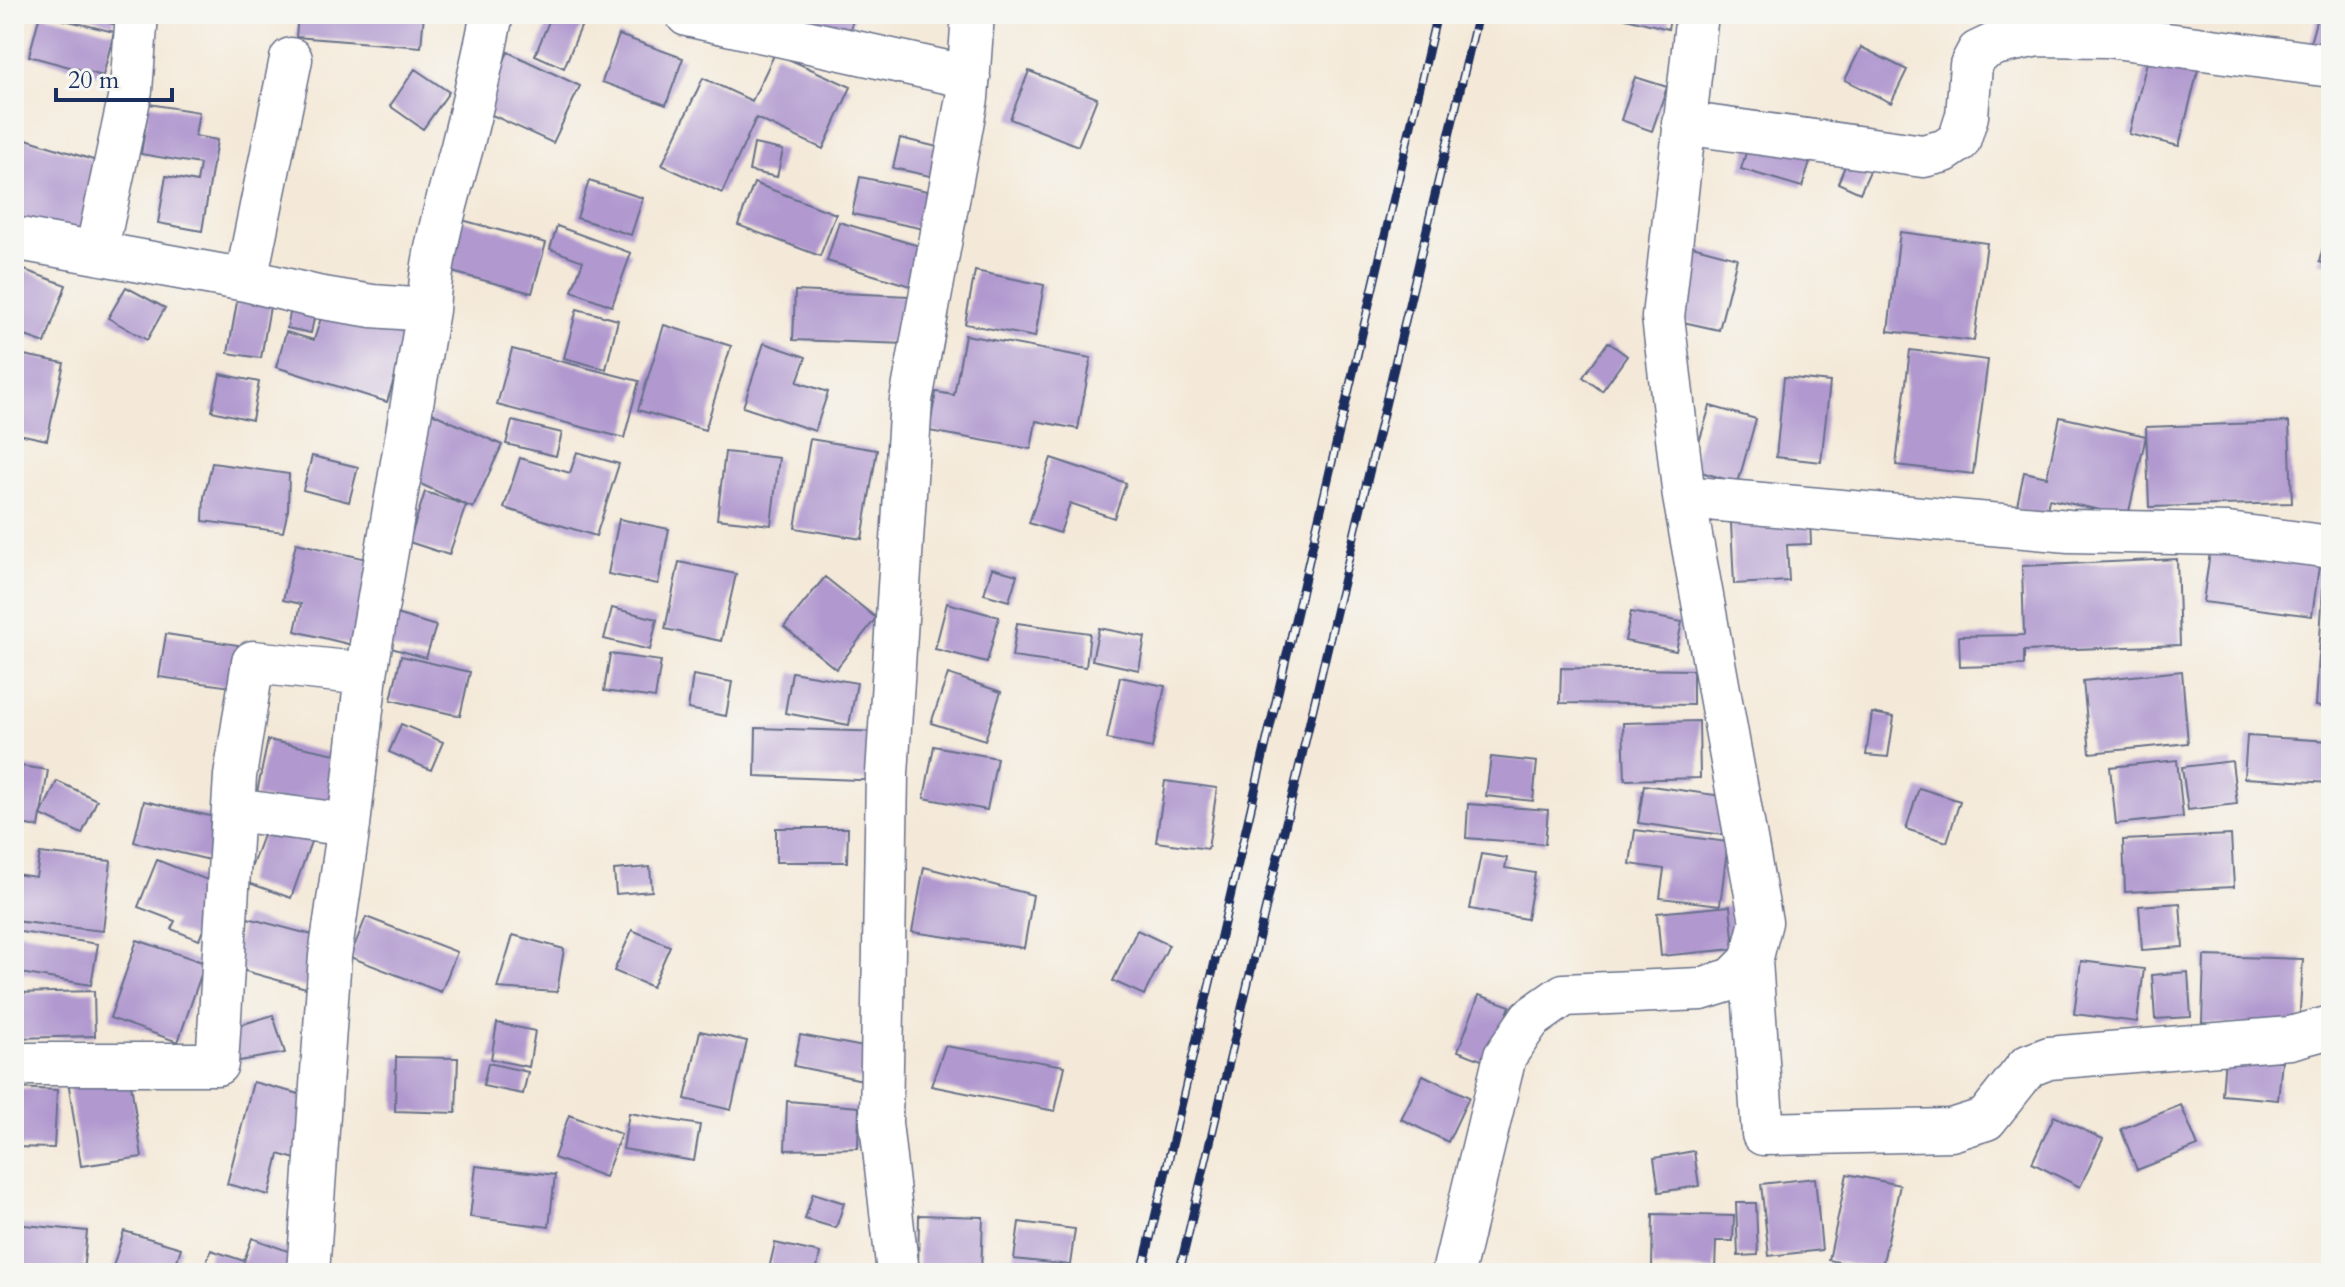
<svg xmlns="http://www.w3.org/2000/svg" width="2345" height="1287" font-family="Cardo,serif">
<rect width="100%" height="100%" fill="#f6f6f2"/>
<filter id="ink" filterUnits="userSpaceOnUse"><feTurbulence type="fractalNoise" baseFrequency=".0125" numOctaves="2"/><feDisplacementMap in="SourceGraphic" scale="16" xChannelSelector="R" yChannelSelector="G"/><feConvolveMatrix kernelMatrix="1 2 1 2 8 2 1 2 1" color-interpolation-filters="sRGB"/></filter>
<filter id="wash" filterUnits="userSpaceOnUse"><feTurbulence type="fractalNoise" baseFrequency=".006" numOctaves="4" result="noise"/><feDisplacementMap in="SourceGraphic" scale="32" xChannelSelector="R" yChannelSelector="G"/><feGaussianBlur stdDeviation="1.8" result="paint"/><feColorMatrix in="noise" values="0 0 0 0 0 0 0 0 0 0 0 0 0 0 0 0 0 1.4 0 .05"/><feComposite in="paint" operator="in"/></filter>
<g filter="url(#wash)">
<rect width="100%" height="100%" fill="#f4e9d8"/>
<g id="blocks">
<path fill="#b199cf" d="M40,14L114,32L103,76L29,56Z
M80,14H116L113,24Z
M298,14H424L421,47L296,37Z
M552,14H565L583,22L564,68L535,55Z
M785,14H855L848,35L785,16Z
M1611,14H1671L1668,29Z
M2318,14H2331V53L2309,47Z
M619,35L683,58L666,105L602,82Z
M1861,47L1907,70L1891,103L1845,80Z
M2150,50L2200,62L2179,146L2129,134Z
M508,52L580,86L553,143L481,110Z
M775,53L851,87L823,149L756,118L722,193L662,165L703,78L752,101Z
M415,69L449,92L423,129L390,106Z
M1029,71L1097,98L1078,146L1010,119Z
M1635,77L1667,87L1652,131L1621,120Z
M149,104L199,112L195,136L217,140L202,231L158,223L166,176L197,182L200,164L141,154Z
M1751,136L1813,153L1802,187L1741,169Z
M23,138L106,164L83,238L14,217V168Z
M900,138L950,150L944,179L893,168Z
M754,144L783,150L777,177L749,171Z
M1847,161L1870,171L1860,193L1838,183Z
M860,177L942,194L934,231L852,214Z
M589,181L643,198L631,235L577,218Z
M754,183L836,214L820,256L738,225Z
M462,220L546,243L532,293L448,271Z
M839,222L929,249L917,288L827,261Z
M2330,222H2331V265L2319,262Z
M557,226L631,253L612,306L572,291L583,261L550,249Z
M1900,232L1987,243L1974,341L1888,331Z
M1692,246L1737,258L1719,330L1674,320Z
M19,268L66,285L45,343L14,332V283Z
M975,271L1044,285L1035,337L965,324Z
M126,287L165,308L147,340L108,318Z
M795,291L909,296L907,344L793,340Z
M238,296L271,301L261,358L228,353Z
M293,299L317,304L311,333L287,328Z
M326,302L410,328L387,402L276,367L286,332L314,340Z
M577,309L618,320L606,369L564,358Z
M664,325L731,346L705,430L638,410Z
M965,335L1091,358L1078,429L1036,421L1031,449L929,431L936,392L954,395Z
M1608,342L1627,356L1602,391L1583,377Z
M764,343L806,357L797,382L828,392L815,431L743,407Z
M512,349L639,381L624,438L497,405Z
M1910,350L1988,360L1973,474L1896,465Z
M14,353L64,363L47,440L14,433Z
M220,374L259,382L252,420L212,411Z
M1784,377L1830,382L1821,462L1776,457Z
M1710,406L1756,419L1738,483L1691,469Z
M432,413L502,445L473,508L403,476Z
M2060,417L2146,436L2128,516L2049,499L2046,516L2016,510L2024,472L2047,477Z
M512,421L562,433L556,456L506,444Z
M2289,422L2292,503L2149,507L2146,427Z
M810,439L877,450L862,539L795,528Z
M577,452L619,464L596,536L504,508L520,458L570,473Z
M725,452L779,458L771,525L717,519Z
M312,456L358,467L349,502L303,490Z
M1051,458L1126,483L1114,518L1070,503L1060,533L1029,523Z
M212,463L289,474L288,510L283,532L203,521L204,497Z
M425,492L466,505L449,555L409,542Z
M619,519L669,529L658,584L608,574Z
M1810,519L1811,544L1787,545L1789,581L1734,584L1731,523Z
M296,543L371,560L352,645L295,631L301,604L283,600Z
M2210,552L2319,566L2312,616L2203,602Z
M2177,559L2180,645L2024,651V665L1960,667L1959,636L2024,635L2022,566Z
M679,562L736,574L721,641L665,629Z
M992,568L1017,575L1009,601L984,594Z
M2324,570H2331V707L2316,706Z
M825,577L876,618L836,669L784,627Z
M947,603L999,617L987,662L935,649Z
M612,608L657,619L650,650L604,639Z
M386,611L436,626L426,658L377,644Z
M1631,612L1682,622L1676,651L1625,641Z
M1017,623L1090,633L1086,667L1012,657Z
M1099,628L1145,637L1139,670L1092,660Z
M166,634L238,645L231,687L159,677Z
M610,654L661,661L655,698L604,691Z
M401,656L470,672L460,716L391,700Z
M1561,668L1693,670V705L1560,703Z
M2182,671L2188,743L2090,753L2083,681Z
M792,672L857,683L849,725L785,713Z
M948,674L1001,692L985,740L931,723Z
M693,675L732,682L726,716L688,709Z
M1120,677L1165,686L1152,748L1107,739Z
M1872,713L1894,717L1888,757L1866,755Z
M1699,721L1700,778L1625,780L1623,723Z
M401,724L443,742L431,770L389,752Z
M756,728L886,732L884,781L755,776Z
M2247,736L2331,741V783L2244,778Z
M268,740L355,758L343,815L256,797Z
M934,746L997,758L987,810L924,798Z
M1491,757L1537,762L1533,801L1486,796Z
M2177,760L2183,817L2116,824L2110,767Z
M2232,761L2237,804L2188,810L2182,767Z
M14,765L48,770L39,827L14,823Z
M57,781L97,800L82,834L41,815Z
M1165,781L1217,788L1208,849L1156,842Z
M1644,785L1729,797L1723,835L1638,823Z
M1919,788L1960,801L1947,842L1906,829Z
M144,801L223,819L214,861L134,842Z
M1468,804L1548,810L1545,844L1466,838Z
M267,824L312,839L291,898L246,882Z
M776,828H848L847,862H776Z
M1635,830L1728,842L1720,905L1660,898L1664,869L1630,864Z
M2231,835L2234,887L2125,892L2123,840Z
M40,853L111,861L103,931L14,921V874L36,877Z
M1481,854L1507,858L1505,868L1535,873L1527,919L1470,909Z
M157,860L220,885L199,940L171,929L175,921L138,907Z
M650,867L652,891L616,894L614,870Z
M924,867L1033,895L1024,948L912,932Z
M2180,903L2183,947L2142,950L2139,906Z
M1730,906L1734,949L1661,956L1657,913Z
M244,917L320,937L306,988L231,967Z
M366,917L457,952L441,992L350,957Z
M632,930L670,946L652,987L614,971Z
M1137,930L1169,945L1144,995L1113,981Z
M14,931L98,944L91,985L14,972Z
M513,935L564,949L557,992L497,988Z
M137,940L205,963L178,1042L110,1018Z
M2204,956L2303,959L2299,1027L2202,1023Z
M2081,961L2144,969L2137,1022L2074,1014Z
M2188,972L2191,1017L2155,1019L2152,975Z
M94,991L95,1036L17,1038L16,993Z
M1479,995L1510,1006L1489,1063L1458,1051Z
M273,1015L285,1053L228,1063L230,1028Z
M497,1023L535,1031L529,1067L491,1059Z
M700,1031L747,1041L731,1110L685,1099Z
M800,1035L869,1048L863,1080L794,1066Z
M945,1046L1065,1066L1055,1111L931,1086Z
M2225,1056L2282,1061L2278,1100L2222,1095Z
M396,1057L458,1058L456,1113L395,1111Z
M488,1063L528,1072L523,1094L483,1086Z
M129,1071L142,1157L81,1166L68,1080Z
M1423,1075L1469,1097L1448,1142L1401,1119Z
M253,1082L311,1097L295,1159L279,1154L269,1195L227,1184Z
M14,1088L57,1090L54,1148L14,1147Z
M787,1101L859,1107L858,1148L785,1150Z
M2181,1105L2198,1146L2137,1170L2121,1129Z
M629,1113L700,1125L694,1161L623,1149Z
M569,1115L621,1134L605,1177L554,1158Z
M2054,1116L2103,1139L2080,1187L2032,1163Z
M1694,1151L1699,1186L1659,1192L1654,1158Z
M476,1166L555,1175L549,1227L470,1217Z
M1847,1174L1900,1185L1881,1271L1829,1260Z
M1815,1178L1822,1250L1769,1256L1761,1184Z
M813,1193L844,1203L836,1228L805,1219Z
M1736,1203H1756L1758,1255L1738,1256Z
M1653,1214L1734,1216L1733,1241H1716L1715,1270L1652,1268Z
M919,1215L983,1217L981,1273H918Z
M1019,1222L1075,1229L1070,1265L1014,1259Z
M14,1224L87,1231L83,1273H14Z
M124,1231L181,1248L173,1273H111Z
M252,1238L299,1255L293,1273H202L211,1250L244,1261Z
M775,1243L820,1253L816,1273H768Z
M2005,1264L2053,1271V1273H2003Z"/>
</g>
</g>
<g filter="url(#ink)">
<use href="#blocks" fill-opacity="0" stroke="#677089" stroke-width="2"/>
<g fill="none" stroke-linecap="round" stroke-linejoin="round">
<defs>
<path id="street" d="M687,15L969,77
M1683,123L1923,156L1944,151L1959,141L1967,116L1971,65L1978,52L1995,44L2038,35L2107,36L2331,66
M14,238L246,280L317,297L372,306L428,310
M96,253L131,90L137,14
M246,280L291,59
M1684,497L2069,531L2228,534L2331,547
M234,810L349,825
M1751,961L1763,1134L1951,1130L1986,1119L2028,1066L2049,1058L2290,1038L2331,1027
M14,1064H217L235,776L253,662L366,674
M308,1273L330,956L349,825L366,674L428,310C431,254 447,201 462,147C473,103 483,59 492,14
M898,1273L881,1123L887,774L911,400L967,98L973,14
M1453,1273L1505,1056L1530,1019L1564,995L1701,989L1733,979L1751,961L1761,922L1684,497L1663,317L1697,14"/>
</defs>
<use href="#street" stroke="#677089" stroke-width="45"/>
<use href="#street" stroke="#fff" stroke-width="42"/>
<defs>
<path id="rail" d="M1142,1273L1437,14
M1179,1273L1478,14"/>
</defs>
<use href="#rail" stroke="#1b2f5e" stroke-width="9"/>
<use href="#rail" stroke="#f6f6f2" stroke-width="6" stroke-dasharray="18" stroke-linecap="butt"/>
</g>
</g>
<rect width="2345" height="1287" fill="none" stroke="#f6f6f2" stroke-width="48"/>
<path d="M56 88v12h116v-12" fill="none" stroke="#1b2f5e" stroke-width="4"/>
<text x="68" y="88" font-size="24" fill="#1b2f5e" stroke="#f6f6f2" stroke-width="6" paint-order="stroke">20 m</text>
</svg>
